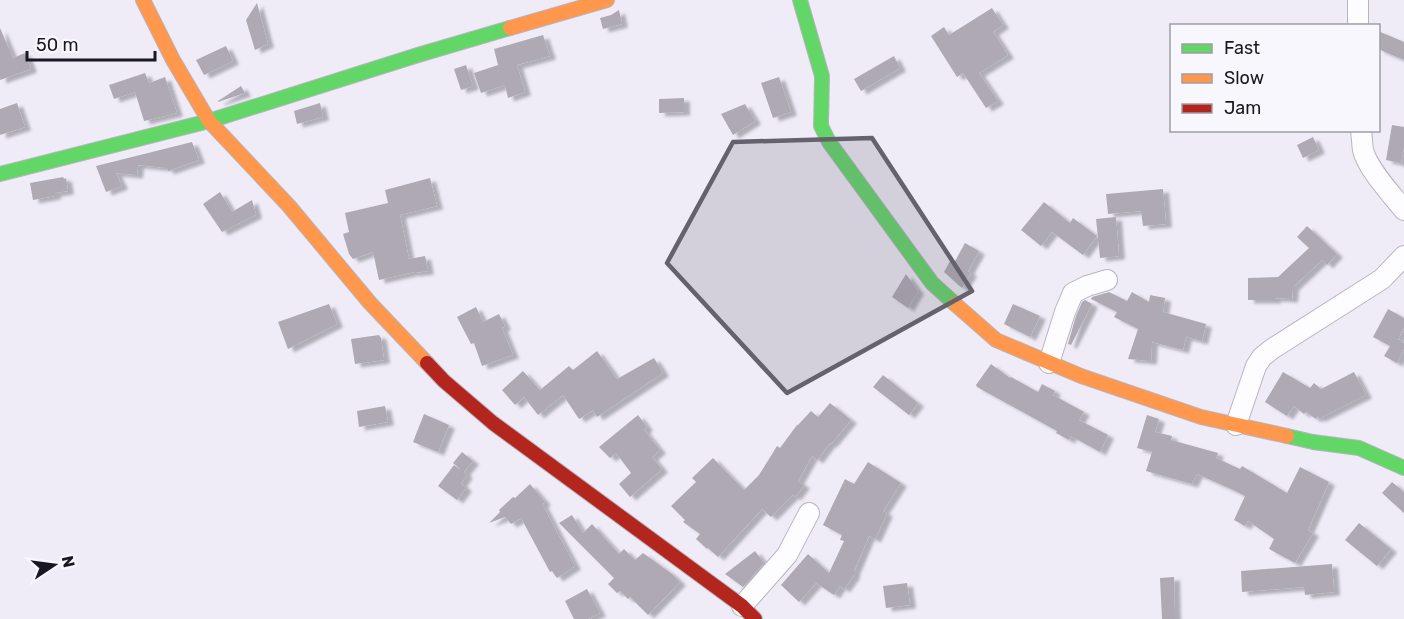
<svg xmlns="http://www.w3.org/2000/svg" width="1404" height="619" font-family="Rubik,sans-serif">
<defs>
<filter id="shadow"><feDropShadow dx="6" dy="3.5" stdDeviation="1.5" flood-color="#0004"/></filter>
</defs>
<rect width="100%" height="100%" fill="#efecf8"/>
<path fill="#afa9b3" filter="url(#shadow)" d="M257,3L268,44L255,50L246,20Z
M992,8L1003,25L993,32L1008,55L979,73L998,101L986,108L963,73L957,77L931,36L944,27L949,35Z
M619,10L622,24L603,29L600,18L611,15Z
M0,28L13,58L25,53L31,69L0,80Z
M1378,31L1404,42V60L1378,49Z
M543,35L550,56L517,65L525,92L508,98L505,85L481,93L474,73L498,65L494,49Z
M226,46L233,61L204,75L196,60Z
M894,56L900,68L861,91L854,79Z
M466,65L473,86L461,90L454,69Z
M145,73L149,83L165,77L177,113L144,121L135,92L114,99L109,85Z
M779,77L791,112L773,118L761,83Z
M241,86L245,93L218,102V101Z
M684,98V112L659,113V99Z
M17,103L25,127L0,135V109Z
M320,103L323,117L297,124L294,111Z
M745,104L755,121L733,135L721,114Z
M1392,125L1404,127V147L1401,163L1386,160Z
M1313,137L1319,150L1303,158L1297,145Z
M192,142L199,160L168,171L167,168L138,165L137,175L116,173L122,186L106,192L96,166Z
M63,177L64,179L66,178L68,191L55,193V196L33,200L30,183Z
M430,178L437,206L400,215L409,259L425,256L428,271L414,273V272L379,280L373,252L353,259L349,254L343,234L349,232L345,213L388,203L385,190Z
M1163,189L1166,224L1143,226L1141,211L1108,214L1106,194Z
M220,192L232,212L252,200L256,215L222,232L203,204Z
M1044,202L1070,223L1073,218L1097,236L1083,255L1052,232L1041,246L1021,230Z
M1116,217L1119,256L1100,258L1096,219Z
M1307,226L1337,254L1327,265L1322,260L1293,287L1292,299L1275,298V300H1248V278L1278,277L1309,248L1297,237Z
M965,243L979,251L968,271L971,273L962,288L944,272L950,261L954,263Z
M906,274L918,291L908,308L892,297Z
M1109,292L1127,301L1132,292L1149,302L1150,295L1165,298L1163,312L1206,324L1202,341L1186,337L1183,350L1152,342L1151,361L1128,359L1138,329L1114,317L1117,312L1091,299L1092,297Z
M1085,300L1092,304L1071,345L1068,344L1076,316L1082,302Z
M329,304L337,324L288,349L278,322Z
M1013,304L1040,316L1030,337L1004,324Z
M476,307L483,322L499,314L505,326L502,328L513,355L482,366L474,343L471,344L457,317Z
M1388,309L1404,318V328L1398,339L1404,343V349L1397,363L1384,356L1390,346L1373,337Z
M379,335L381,338L384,360L355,364L351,339Z
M597,351L617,379L654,358L663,373L597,417L593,410L579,419L563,395L538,415L524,397L515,405L502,390L523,371L540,390L569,366L573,370Z
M991,364L1010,378L1011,377L1038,392L1042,384L1055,391L1053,395L1084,412L1079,420L1108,435L1100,452L1071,436L1069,440L1056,433L1057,431L977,387L976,385Z
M1283,372L1310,388L1314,383L1321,389L1354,372L1366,395L1320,418L1317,417L1316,419L1306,412L1304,414L1294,406L1287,416L1265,402Z
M883,375L918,403L909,415L873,387Z
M830,403L851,420L831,444L830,443L817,460L812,456L798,481L804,485L795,497L793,495L771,517L762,509L718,557L708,548L707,549L696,539L700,534L683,522L685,520L671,506L696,482L692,478L713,458L744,490L759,475L777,446L780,448L797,425H798L811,411L818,417Z
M385,406L388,422L359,427L357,411Z
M424,414L449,425L438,452L413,442Z
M638,415L647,427L644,430L660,450L652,457L662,469L630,497L619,484L631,473L616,453L610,458L599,447Z
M1147,415L1159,419L1155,432L1172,436L1171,440L1218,453L1216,458L1240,469L1242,466L1287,493L1300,467L1329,482L1308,530L1313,533L1295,563L1269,549L1274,539L1248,521L1245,526L1234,520L1245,496L1231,489L1197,474L1192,484L1146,471L1152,452L1137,448Z
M462,452L473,461L464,472L467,475L461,483L466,488L457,500L438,486L454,465L461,470L453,463Z
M868,462L901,483L883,511L887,513L875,539L869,536L854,571V575L844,589L840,586L834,595L816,583L799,602L781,585L808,554L829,573L844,541L840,540L842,535L823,525L845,479L854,484Z
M1392,482L1404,492V513L1382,493Z
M530,484L545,502L542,504L575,566L557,578L552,571L550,572L521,518L511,524L505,517L489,523L500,512L499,510L513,497L515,498Z
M572,515L583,533L592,524L619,554L624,549L635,560L643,553L672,574L680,582L648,615L630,597L628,599L620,591L617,593L608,584L614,578L559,523Z
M1359,523L1391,549L1377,566L1345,540Z
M755,551L764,563L743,587L725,574Z
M1332,564L1334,592L1305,595L1304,587L1242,592L1241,571Z
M1174,577L1175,619H1162L1160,578Z
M907,583L910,605L886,608L883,586Z
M587,589L600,613L588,619H574L565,601Z"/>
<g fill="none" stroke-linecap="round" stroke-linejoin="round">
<defs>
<path id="street" d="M1358,0V26
M1361,130C1362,137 1362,144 1363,150C1367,168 1392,195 1404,210
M1049,363L1065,312L1073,293L1087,286L1107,280
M1236,425L1256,366L1262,357L1272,349L1382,279L1404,256
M742,606L787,555L809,513"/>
<path id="fast" d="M800,0L822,76L821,126L829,142L932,283L955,304
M0,174L209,121L418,55L510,28
M1287,436L1313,442L1359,448L1404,468"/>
<path id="slow" d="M143,0L173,60L209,121L289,206L370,303L427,363
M510,28L607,0
M955,304L996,340L1081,376L1201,417L1287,436"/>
<path id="jam" d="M427,363L444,381L493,423L742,606L755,619"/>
</defs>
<use href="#street" stroke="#b8b5c0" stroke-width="22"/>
<use href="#fast" stroke="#b8b5c0" stroke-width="16"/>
<use href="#slow" stroke="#b8b5c0" stroke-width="16"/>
<use href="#jam" stroke="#b8b5c0" stroke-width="16"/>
<use href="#street" stroke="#fdfcfe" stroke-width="20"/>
<use href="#fast" stroke="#63d668" stroke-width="14"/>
<use href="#slow" stroke="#ff974d" stroke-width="14"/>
<use href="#jam" stroke="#b3261e" stroke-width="14"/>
</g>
<path fill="#64626c" fill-opacity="0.2" stroke="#64626c" stroke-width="4.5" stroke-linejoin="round" d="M872,138L972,291L787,393L667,263L733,142Z"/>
<rect x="1170" y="24" width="210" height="108" fill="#f8f7fd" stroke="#9f9da5" stroke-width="1.5"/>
<rect x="1182" y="44" width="30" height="9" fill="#63d668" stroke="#9f9da5" stroke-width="1.5"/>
<text x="1224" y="54" font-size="18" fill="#191721">Fast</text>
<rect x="1182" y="74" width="30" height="9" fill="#ff974d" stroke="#9f9da5" stroke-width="1.5"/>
<text x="1224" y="84" font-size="18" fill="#191721">Slow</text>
<rect x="1182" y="104" width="30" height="9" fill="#b3261e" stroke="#9f9da5" stroke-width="1.5"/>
<text x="1224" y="114" font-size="18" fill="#191721">Jam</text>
<g transform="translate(54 565) rotate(77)" stroke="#f8f7fd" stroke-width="4.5" paint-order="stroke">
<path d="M0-4.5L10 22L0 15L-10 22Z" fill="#191721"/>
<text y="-9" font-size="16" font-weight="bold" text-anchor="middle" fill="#191721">N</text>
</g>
<path d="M27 51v9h128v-9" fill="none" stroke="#191721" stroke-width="3"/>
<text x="36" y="51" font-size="18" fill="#191721" stroke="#f8f7fd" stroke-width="4.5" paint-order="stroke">50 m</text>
</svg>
